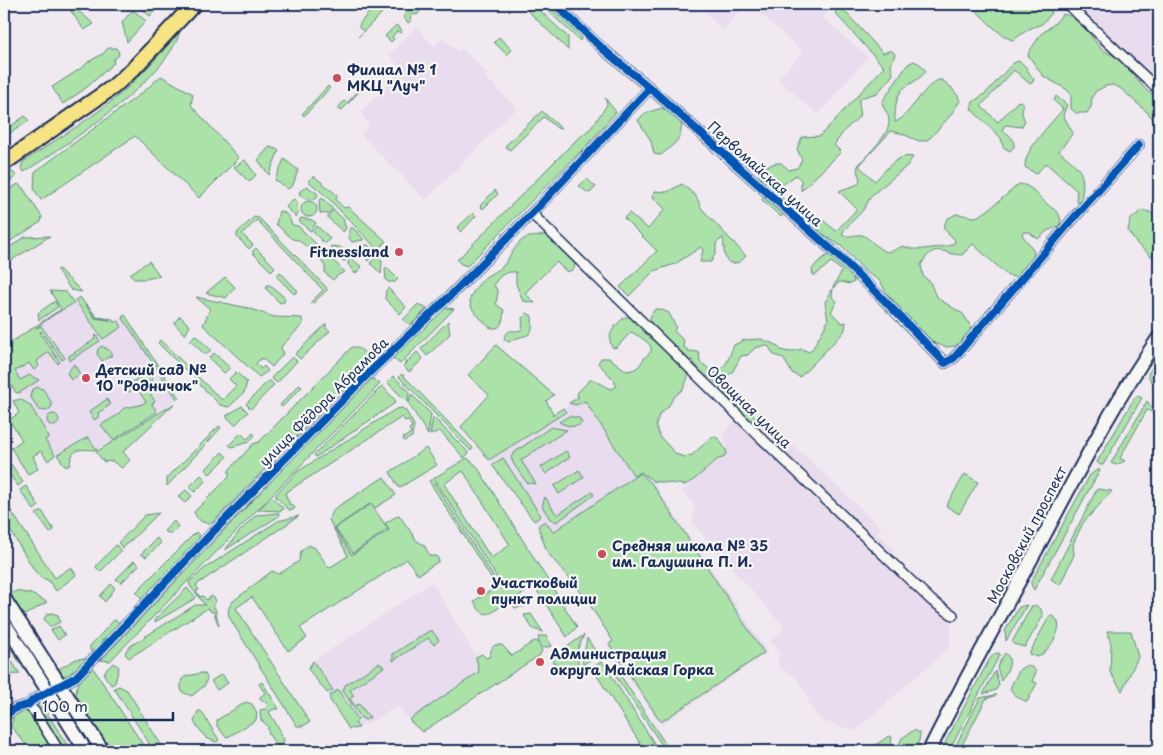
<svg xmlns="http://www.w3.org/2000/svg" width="1163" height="755" font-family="'Playpen Sans',sans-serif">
<rect width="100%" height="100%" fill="#f0eaf0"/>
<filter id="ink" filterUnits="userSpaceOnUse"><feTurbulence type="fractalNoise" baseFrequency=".02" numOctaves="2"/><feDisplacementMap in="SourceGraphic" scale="10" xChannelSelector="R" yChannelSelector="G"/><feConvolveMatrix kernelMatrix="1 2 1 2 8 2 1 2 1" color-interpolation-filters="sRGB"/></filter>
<g filter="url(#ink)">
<path fill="#e9dcee" d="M697,4H747L723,30Z
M750,4H834L823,18L868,57L818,115L778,79L803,52Z
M1056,4H1159V98L1147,91L1139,82L1133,72L1118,57L1102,50L1083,23Z
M416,27L434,46L442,38L458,51L461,48L488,74L485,77L517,108L426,200L361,135L369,126L361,112L401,70L390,55Z
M80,297L96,318L116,322L125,315L179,398L97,449L89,436L55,455L4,373V347L62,309L67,304Z
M590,390L768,652L661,725L607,645L612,641L548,540L483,451L551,416Z
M744,409L760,419L768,421L881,528L877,533L895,550L882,561L929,606L951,620L950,647L855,731L822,721L808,703L807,694L800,684L794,676L780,668L778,660L779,651L769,642L785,628L692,523L695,506L682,491L723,455L727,448L724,440L725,433Z
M432,582L476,657L479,672L409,720L399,706L359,728L313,661Z"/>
<path fill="#aae2a7" stroke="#628882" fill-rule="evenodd" d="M66,4H70L94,24L84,30Z
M151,4H161L150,16L144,11Z
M376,4H391L358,37L364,31L359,28L360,23Z
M521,4H533L568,37V50Z
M541,4H548L582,36L580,41Z
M970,4H1053L1051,14L1042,24L1029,29L1013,40C1001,38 979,13 970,4Z
M839,5L883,53L891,50L895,54L891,65L893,74L889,80L877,93L860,98L859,102L860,108L859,117L844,131L834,145L841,152L801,191V180L796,175L785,183L779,191L772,184L763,181L756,170L776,163H781L789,170L797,168L802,160L797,149L802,137L820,136L884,67L835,13Z
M413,6L420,12L417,15L414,14L410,18L412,20L408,23L403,17Z
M133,10L146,21L127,42L122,22Z
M1063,14L1077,18L1102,50L1123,60L1139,82L1147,91L1159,98V136L1152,118L1148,113L1120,88L1113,85L1106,86L1096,91L1092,97L1091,107L1087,113H1076L1071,109V94L1066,89L1043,76L1028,55L1029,52L1041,34L1054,24Z
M396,25L402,30L400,33L397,31L392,37L394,39L391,42L385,36Z
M180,31C169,78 65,146 24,172L21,167L23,162C58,138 97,116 128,87C147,69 164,50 180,31Z
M499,37L512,50L507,55L494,42Z
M108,48H116L118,51L119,55L113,60L114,63L86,88L63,104L52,87L83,67L88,62L104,53Z
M914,61L920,64L926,71C921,78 915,81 907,86C895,92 895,111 895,122C909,117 921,89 938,80H942L951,87L958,96L960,101L950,116L930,138L925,141H919L900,133L891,131L859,166L875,181C885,171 897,153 913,157L907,166L872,195L863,210L844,230L842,235C849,238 855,234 862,235C873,239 880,255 892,251C896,250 899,247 903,246L912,249H924L947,246L954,243L955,240L943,228L947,219L956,214C962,214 969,217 975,217C984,216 1010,191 1019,184C1032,185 1037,195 1046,203C1052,209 1060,211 1061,221L1059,226L1047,231L1038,239L1029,232H1023L1022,235C1025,239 1029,243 1032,248C1039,258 1024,272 1016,277L1008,276L973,244L962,255C943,255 935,240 921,265L923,276L930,282L934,292L939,299L963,314L972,328L967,338L955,346L947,347L936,344L922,335L886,292L880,281L866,272L841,246L818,231L814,227L819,217L836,231L857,209L839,191C845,188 856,186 859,183C862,177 855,173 858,166C866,154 890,136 889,121C889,113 883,109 882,102L908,64Z
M1018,61C1027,64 1028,74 1034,79L1033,82L1030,84L1014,70L981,106L998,122L1017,102L1020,101C1025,104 1022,109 1022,114L1025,121L1021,127L1006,125L1004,126L1002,131C1009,133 1015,140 1014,147L1010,151L1003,147L1001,138L971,109L973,102L987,92L1012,64Z
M161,76L193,94L191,105L239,158L199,198L135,136L41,200L34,189L35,172L143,92Z
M360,79L369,81L341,111L338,108L344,101L347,103L362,87L357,82Z
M328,86L330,88L304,116L302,114Z
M1056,96L1067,105L1063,115L1073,133L1059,151C1075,165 1086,169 1082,193C1081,198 1082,200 1078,203L1076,200L1077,191L1046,163L1036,174L1025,167C1024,149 1052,123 1063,109L1054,101Z
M605,98L616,112L587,145L467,266L461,264L457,260L574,142L591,128L607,105Z
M662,108L672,113L682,121C682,139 675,144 661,155L654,154L651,141L638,120L645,113Z
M542,111L562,129L557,128L544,117L510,150L505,146Z
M25,116L29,121L4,137V131Z
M269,147L279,150L269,175L258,160Z
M284,159L298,170L293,185L288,189L275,180Z
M245,160L256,175L249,182L234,167Z
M11,171L17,176L4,186V174Z
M314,176L337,195L336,200L344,208L348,207L386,241L378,250L325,195L308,181Z
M587,179L596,187L591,192L588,193L579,186Z
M18,184L23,188L42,217L41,222L4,245V193Z
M682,184L696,196L702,209L746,256C743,259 741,262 736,263C721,266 725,246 723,238L716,243V252L711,262H700L703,250L701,247L698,249L675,264L654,271L629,296L620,287L657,251L624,218L629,213L648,229L665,209L652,196L655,191L667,192Z
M307,186L318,194L316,199H305L300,195L299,192Z
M495,190L498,194L483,209L480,206Z
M764,196L785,212L781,217L762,200Z
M322,198L332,208V210L327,214L320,213L319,201Z
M292,200L295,199L297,202L298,215L296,217L286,207Z
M301 209a8 8 0 1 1 16 0a8 8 0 1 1-16 0Z
M334,210L344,220V225L346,226L345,230L343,232L328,218V215Z
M1142,210L1150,212L1159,218V263L1137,244L1128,231L1130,220Z
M279,211C287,212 290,218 292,225L298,226L345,272L338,275L333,280L325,273V266L315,253L298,240L292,239L276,224Z
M473,213L476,216L461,232L457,228Z
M254,217L259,218L326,287L327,290L312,304L310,303L323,290L257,220L242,234L253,245L249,249L237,237V233Z
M301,218L312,220L316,223L311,231L309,230L299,221Z
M317,226L330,238L326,243H324L314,233L313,231Z
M352,227L363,238V240L352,242L349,238V229Z
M543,235C556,236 566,251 575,260L574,269L567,272L556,262L525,293L535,303L523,301L516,284V272C506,271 498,276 494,285L498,292L496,304L504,310C503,320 502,332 489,327C483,319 470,312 470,301C469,295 482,279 487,276C492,272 499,271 503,266C509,259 516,243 524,239C530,235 536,238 543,235Z
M50,236L4,265V251L25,237Z
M360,245H368L376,252L368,261L357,250Z
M331,246L340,247L345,251V261H343L330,250Z
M256,248L275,267L271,271L252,252Z
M828,255H832L840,265L851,271L854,282L850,284L840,282L833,288L832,297L837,301L831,312L842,323L846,322L845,329L843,333L800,377L792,373L783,358L774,355L769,347L765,345L755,348L748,355L741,356L733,371L725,378V383L739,394L741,401L750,407L757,423L754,424L750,421L712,379L702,374L692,360L683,362L682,366L688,376L687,380L683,389L673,398L668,407L659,415L656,425L660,437L676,454L684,457L692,455L713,436L719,439L727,452L723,458L718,459L695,479L685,485L653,481L641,472L634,476L585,401L576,405L569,403L579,397L577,396L578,392L590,380H594L611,389L616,387L614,380L598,363L601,358H609L627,371C639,369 638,367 645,357C647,356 650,353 651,351C653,343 637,335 631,332L617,347L613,348C604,337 616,323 625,317H631L648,325L651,315L655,309H660L669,313L676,327L674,331L684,341L683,346L689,351L699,352L700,362L707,367L712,374C727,370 728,358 734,345L744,340L761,339L776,345L781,350L789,352L802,349L809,352L813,348L828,321L825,302L842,271L831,262L816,275H813L812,269L818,262Z
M349,257L362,267L355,274L348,264Z
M377,257L382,261L381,274L370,263Z
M149,261L160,276L146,279H134L130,274Z
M386,267L398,279L395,282H388L386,280L385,269Z
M59,269L82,292L71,290L57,270Z
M280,272L298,291L294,294L276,276Z
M225,277L235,287L226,298L206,293Z
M267,285H270L285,298L284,302L280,303L266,289Z
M388,288L406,307L400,314L385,299L386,290Z
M50,291L66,292L74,303L52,316L36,328L41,326L65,358L62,360L41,331L40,333L60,362L58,364L49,352L37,361L39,366L34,370L29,363L15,371L20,380L29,375L39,380L21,392L16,393L10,383H4V347L61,309Z
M80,297L95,318L110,320L96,318L86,304L97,317L113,319L112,321L116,322L118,320L122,327L103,339L75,300Z
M196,297L248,308L274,317L302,318L303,324L281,347L283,354L272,367L262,358L256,363L261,369L264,366L268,371L259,377L203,325L210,309Z
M55,301L58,307L39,320L38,313Z
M418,304L427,309L411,325L403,320Z
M447,308L454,309L400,364L393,358L442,309Z
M527,313L532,316C534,343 526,331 509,342L505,340L504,338C510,326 512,333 521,330L523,326L522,318Z
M125,315L179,398L177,399L122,317Z
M180,316L190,326L185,335L174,323Z
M448,321L450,334L427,356L421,349Z
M326,324V328L330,331L300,359L295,354Z
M96,335L100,341L69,361V356L94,340Z
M195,335L211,350L205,355L190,340Z
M160,340L222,400L236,386L229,379L236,372L247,382L244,393L229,407L220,405L196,381L195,377L181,366L158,343Z
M496,345L554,395L546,401L553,413L552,415L563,408L566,412L489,460L461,427L489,395L468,375Z
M102,346L109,350L112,355L102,361L97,354L98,349Z
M352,347C359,347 363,351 368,356V363L213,522C205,526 197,520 194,512L229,477V470L253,444L259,442Z
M417,352L423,359L409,372L403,366Z
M214,353L230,368L224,373L209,358Z
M292,357L297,361L277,383L271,378Z
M1159,357V369L1151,382L1148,374Z
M74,364L80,374L71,380L67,373Z
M147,373L152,375V380L144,385L155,401L152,404L157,412L113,440L101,425L116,416L124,408L140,405L146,402L138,390L127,392L124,387Z
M402,374L473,448L471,451L399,377Z
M393,376L409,391L408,403L387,382Z
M368,379H373L380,384L110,661L101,660Z
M269,380L274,385L251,409L246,404Z
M299,385L302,387L282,407L280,405Z
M382,386L396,401L395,403L316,457L314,455Z
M37,387L43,389L52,403L51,408L47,411L39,410L30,396L32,390Z
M411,394L431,414L428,435L409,404Z
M1138,396L1142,398L1103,465H1100L1097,462L1135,397Z
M20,399L30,405L49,437L45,440L55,455L48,461L41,451L33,456L38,469L28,474L11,448L22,440L9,420L19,413L13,401Z
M107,399L110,405L98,413L99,417L94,420L89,412Z
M1147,401L1153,409L1154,413L1147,410L1120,458L1125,461L1116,465L1111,463Z
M175,403L123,452L130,460L122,468L112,461L104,462L96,452Z
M242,406L248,412L235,425L226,416Z
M402,408L406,411L414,425L412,437L404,441L403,438L411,433L409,429L412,427L408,420L405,421L402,417L285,493L290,505L292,504L295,508L293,510H289L276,497V494L297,472L396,409Z
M47 420a6 6 0 1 1 12 0a6 6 0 1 1-12 0Z
M569,416L579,418L582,423C575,429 567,426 559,422Z
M433,417L469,453L464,458L440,431L430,435Z
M219,426L221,428L167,486V478Z
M551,427L567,430L521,460L536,484L527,483L513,463L511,457L515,452Z
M241,433L247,439L253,433L255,435L249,442L232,447L229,445Z
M88,437L97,450C85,450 71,445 70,465L66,467L57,455Z
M426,448L437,465L399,488L390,472Z
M566,451L570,457L546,474L541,467Z
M222,452L227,457L210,474L205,470Z
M467,458L476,465L577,627L567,637L534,586L519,596L526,606L515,608L509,600C493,611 485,624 474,601L501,584L434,478ZM463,471L510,545L491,558L444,484Z
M503,458L541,516L534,521L492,465Z
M11,464L23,482L18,486L5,468Z
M579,470L584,477L559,494L554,486Z
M1097,470H1100L1034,590L1031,584V582L1090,475Z
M640,473L652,484L764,653L661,722L609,644L613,641L584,596L547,552L538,526L545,521L553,532Z
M965,474L978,482L959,514L946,506Z
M201,475L206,480L195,492L189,487Z
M384,477L396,495L375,508L371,503L334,528L352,555L389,530L385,523L399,515L417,541L424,545L430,556H437L439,561L418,575L407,559L300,628L307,638L288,651L252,597L236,608L310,722L303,726H297L232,622C227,614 227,610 232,602L272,571L279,574L299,561L301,551L309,545L315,548L329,568L348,556L329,520L334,509Z
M432,479L498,584L496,586L429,481Z
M26,486L39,506L34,510L20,490Z
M1097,489L1112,491L1083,523L1073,544L1074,555L1060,585L1051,579Z
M186,490L192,496L185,503L178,497Z
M592,492L594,495L557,522L550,519L542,506L545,497L557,515Z
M272,497L284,509L280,511L258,510Z
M4,500L55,578L71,567L76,575L56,591L48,580L41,578L34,570L4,520Z
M371,504L388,529L353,553L335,528Z
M42,511L54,530L50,533L36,514Z
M159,513L123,548L118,543L145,515Z
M279,513V516L225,550L239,532L256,515Z
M299,516L196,585L199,590L196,591L200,597L203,596L206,600L212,596L216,600L213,607L215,608L219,626L213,611L211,612L208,608L129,658L125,654L127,649L132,645L195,605H205L190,586L189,582L205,568L278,521Z
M174,521L178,527L171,534L164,531Z
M196,532L199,535V542L130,611L142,599L136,592Z
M157,538L161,543L146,557L141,554Z
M116,545L121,551L100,572L96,567L97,565Z
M134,561L139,565L121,583L116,579Z
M111,584L115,588L105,602L100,596Z
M187,588L196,598L155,622L154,620Z
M16,591L31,594L47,602L25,615C18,611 12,602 12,593Z
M1027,605L1006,641L1005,631L1019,607Z
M1035,605L1041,609L1043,616L1025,647L1013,644L1012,642L1031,607Z
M52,613L58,615L60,622L50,627L44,619L47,614Z
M531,614L543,632L533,629L525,617L524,615Z
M1050,615C1052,616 1056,618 1057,620C1064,630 1047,653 1038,657L1029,654Z
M114,620L121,623L92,653L90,650V646Z
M59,626L65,635L58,640L51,630Z
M429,631H432L439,640L434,645L428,638L393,661V654Z
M1107,631H1131L1138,657L1122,691L1110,672L1111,644Z
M4,633L27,669L25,671L4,638Z
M584,635L578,648V667L567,674L558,670L551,658Z
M539,636H546L552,646L543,648L538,640Z
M587,638L598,655L582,665Z
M534,641L538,642L542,650L540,655L422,732L409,720L479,672L476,657L482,654L486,658L489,657L492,648L495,645H502L512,656Z
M4,649L20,674L4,675Z
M998,653L1000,654L949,751H943L945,743L989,660L994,654Z
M1005,653C1015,661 1006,672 1001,681L997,667Z
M87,658L68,676H63L57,670L76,659Z
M313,661L333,690L327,693L308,669Z
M602,661L659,751H645L592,668Z
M113,663L119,667L115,683L111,685L104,675L105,671Z
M379,663L384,667L350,690L354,696L350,699L355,706L359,704L370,718L365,720L361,718L343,691L345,685Z
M608,665L615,667L670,751H666Z
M1027,665L1033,668L1036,672L1032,681L1037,683L1027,702L1015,696L1010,688L1020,669Z
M93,668L147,751H111L77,698C73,684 84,677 93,668Z
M995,671L999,684L996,690L983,694Z
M201,673L205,674L207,678L205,685L192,696L182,692C177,673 188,677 201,673Z
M222,674L228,683L217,690L211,681Z
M262,682L279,709H274L269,712L280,730V735L284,739L282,747L278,746C272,741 267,733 268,726L261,720L260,710L266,709L268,704L259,698L265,693L259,684Z
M119,686L127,690L165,751H154L114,688Z
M338,690L358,719L355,723L359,728L349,729L330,700V695Z
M995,695H997L986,699L959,751H953L980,698Z
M40,702L71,751H62L37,708Z
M246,702L252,704L257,713L256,720L228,737L225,736L217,726V720Z
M24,709L29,713L53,751H31L10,725L13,721L12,713Z
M198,711H201L219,740L216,742L206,738L194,722Z
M914,730L920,733L919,741L915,751H896L902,738Z
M889,736L892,737L890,751H866Z"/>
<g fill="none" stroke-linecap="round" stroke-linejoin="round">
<defs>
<path id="minor" d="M555,4L604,50L650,88L833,251L882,298L945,363L954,358L1072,220L1139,145
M1067,4L1159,90
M532,214L756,433L932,601L953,615
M28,705L35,712L59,751
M4,716L16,708L28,705L33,700L76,677L209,536L372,370L449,297L537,208L650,88"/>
<path id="secondary" d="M4,598L103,751
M4,622L86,751
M929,751C963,682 1001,615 1038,547C1076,476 1113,403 1159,337"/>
<path id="primary" d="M4,163L113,87L133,69L194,4"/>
</defs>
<use href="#minor" stroke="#1b2f5e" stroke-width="12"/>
<use href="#secondary" stroke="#1b2f5e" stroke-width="16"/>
<use href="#primary" stroke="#1b2f5e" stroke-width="18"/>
<use href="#minor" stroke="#f6f6f2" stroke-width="9"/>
<use href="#secondary" stroke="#f6f6f2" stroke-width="12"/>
<use href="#primary" stroke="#f6e381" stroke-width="14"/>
<defs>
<path id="cycleway" d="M555,4L604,50L650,88L833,251L882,298L945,363L954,358L1072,220L1139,145
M4,716L16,708L28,705L33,700L76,677L209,536L372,370L449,297L537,208L650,88"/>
</defs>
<use href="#cycleway" stroke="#f6f6f2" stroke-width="11"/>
<use href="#cycleway" stroke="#0057b8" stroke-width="8"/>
</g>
</g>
<g fill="#d1495b" stroke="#f6f6f2" stroke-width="2">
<circle cx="337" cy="78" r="5"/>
<circle cx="399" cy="252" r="5"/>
<circle cx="86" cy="378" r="5"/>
<circle cx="602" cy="554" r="5"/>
<circle cx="481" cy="591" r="5"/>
<circle cx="540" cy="662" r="5"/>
</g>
<g text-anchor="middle" stroke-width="4.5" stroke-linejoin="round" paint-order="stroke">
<g font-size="14" font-weight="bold" fill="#1b2f5e" stroke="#f6f6f2" text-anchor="start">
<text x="347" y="75">Филиал № 1<tspan x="347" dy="16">МКЦ "Луч"</tspan></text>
<text x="389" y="257" text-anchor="end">Fitnessland</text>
<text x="96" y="375">Детский сад №<tspan x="96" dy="16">10 "Родничок"</tspan></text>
<text x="612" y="551">Средняя школа № 35<tspan x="612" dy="16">им. Галушина П. И.</tspan></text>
<text x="491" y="588">Участковый<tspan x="491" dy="16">пункт полиции</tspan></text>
<text x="550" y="659">Администрация<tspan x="550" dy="16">округа Майская Горка</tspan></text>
</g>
<g font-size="14" fill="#1b2f5e" stroke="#f6f6f2">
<text transform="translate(765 174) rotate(42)" y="5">Первомайская улица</text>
<text transform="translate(324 402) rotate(-45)" y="5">улица Фёдора Абрамова</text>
<text transform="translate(749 407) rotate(44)" y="5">Овощная улица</text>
<text transform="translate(1027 535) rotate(-62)" y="5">Московский проспект</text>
</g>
</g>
<rect width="1163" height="755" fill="none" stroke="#f6f6f2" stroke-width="20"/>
<rect x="10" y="10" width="1143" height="735" fill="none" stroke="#1b2f5e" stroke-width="2" filter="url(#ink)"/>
<path d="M35 712v8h138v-8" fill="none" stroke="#1b2f5e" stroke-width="2.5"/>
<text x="42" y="712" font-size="15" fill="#1b2f5e" stroke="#f6f6f2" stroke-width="4" paint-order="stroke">100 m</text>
</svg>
